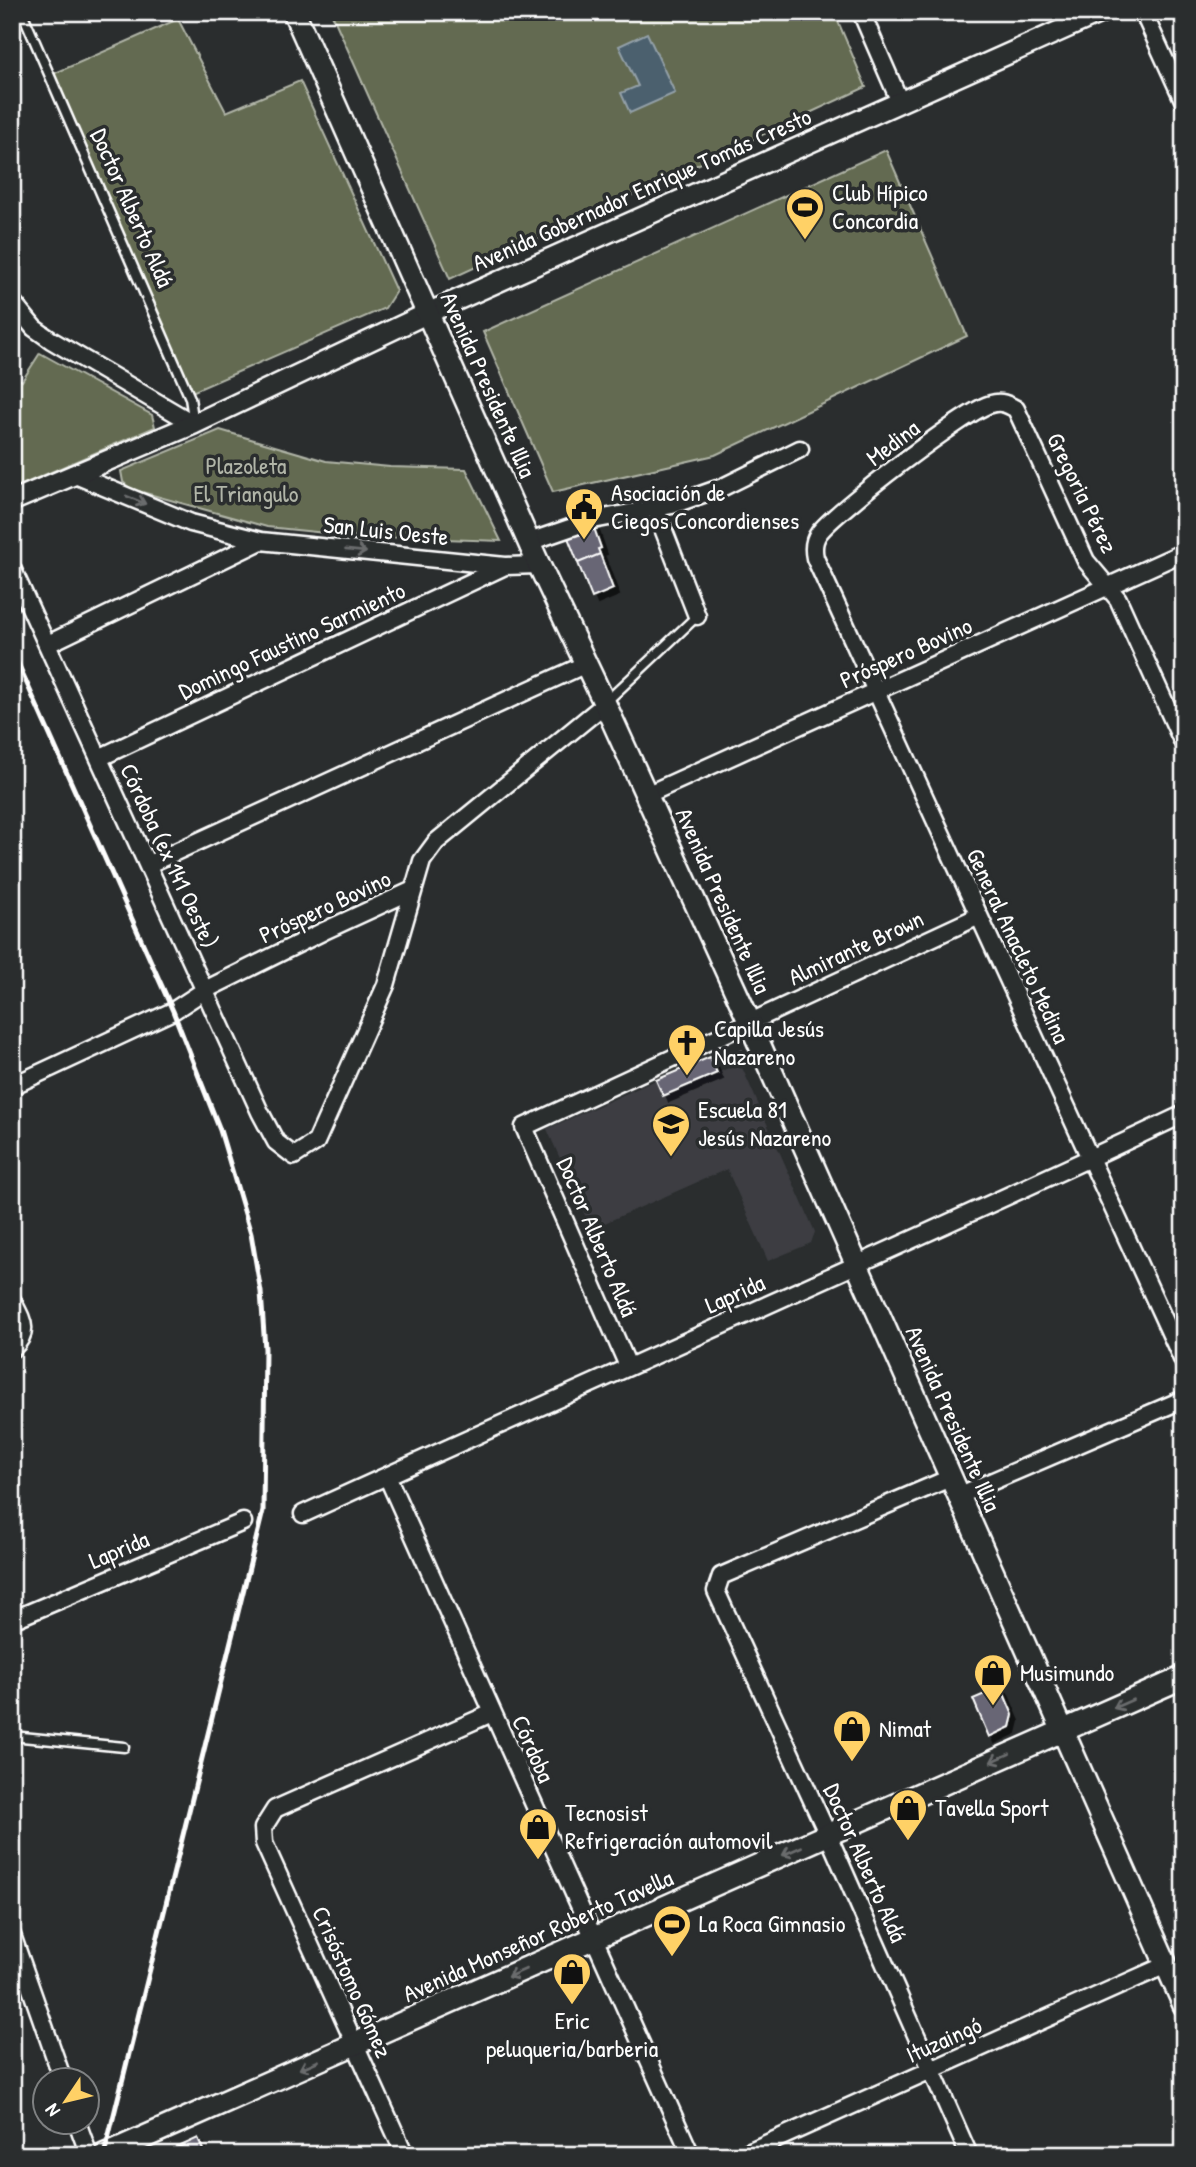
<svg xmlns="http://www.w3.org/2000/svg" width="1196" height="2167" font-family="'Patrick Hand',sans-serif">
<defs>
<filter id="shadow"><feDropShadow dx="6" dy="6" stdDeviation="0" flood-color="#0009"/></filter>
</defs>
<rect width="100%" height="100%" fill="#2a2d2e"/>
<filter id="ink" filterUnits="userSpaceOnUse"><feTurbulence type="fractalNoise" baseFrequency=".0143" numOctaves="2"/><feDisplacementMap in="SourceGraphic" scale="14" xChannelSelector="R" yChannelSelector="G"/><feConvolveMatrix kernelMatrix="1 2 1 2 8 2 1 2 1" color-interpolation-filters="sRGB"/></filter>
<g filter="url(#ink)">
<path fill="#3d3e43" d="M740,1063L815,1232L811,1243L768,1261L727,1169L591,1229L547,1129L656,1080L664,1096Z"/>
<path fill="#636b51" stroke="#b1b5a8" stroke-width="2" d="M331,12H834L866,87L450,279Z
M178,19L226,112L300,81L396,291L385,308L192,392L53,74Z
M886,150L967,336L715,455L553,492L483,332Z
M40,353L152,415L155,427L12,489V374L22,381Z
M220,430L326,461L390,467L466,469L501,541L355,536L267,527L131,489L123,482L121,471Z"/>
<path fill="#4b606e" stroke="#93a0a8" stroke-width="2" d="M647,33L675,93L630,113L621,93L638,86L619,46Z"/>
<path fill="#686675" stroke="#fff" stroke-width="2" filter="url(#shadow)" d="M593,525L601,548L598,549L600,554L578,563L567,535Z
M600,554L613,589L592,598L578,563Z
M710,1057L717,1073L663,1096L656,1080Z
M1001,1687L1013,1715L1010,1727L989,1737L973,1699Z
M198,2138L205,2155H161Z"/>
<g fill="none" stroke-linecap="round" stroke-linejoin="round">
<defs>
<path id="service" d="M22,12L190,398L194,424
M607,701L697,616
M12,1736L124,1747"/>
<path id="minor" d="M861,12L900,102
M1143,12L1184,102
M12,301L34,328L51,340L194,424
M73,474L191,523L261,541L505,566L539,565
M655,508L697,616
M529,542L593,520L672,505L723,487L800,449
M12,568L260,1112L276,1142L294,1156L316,1142L386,985L422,861L436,842L605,704
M48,644L261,541
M1184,745L1118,599L1086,561L1016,409C1007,404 1001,401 991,404C968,409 834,512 819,533C813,541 813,549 815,558L1184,1363
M99,758L505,566
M646,795L1184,552
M149,864L586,664
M12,1086L173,1011L205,990L324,931L413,890
M12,1300C22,1320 31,1331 12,1349
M628,1366L524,1127L979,916
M387,1476L691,2155
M950,1478L721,1576L716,1591L828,1835L969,2155
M958,1496L1184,1399
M303,1514C596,1380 892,1252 1184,1114
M12,1620L243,1522
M12,1935L63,2080
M77,2122L89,2155
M405,2155L264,1843L263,1828L275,1809L492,1713
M741,2155L1166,1965"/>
<path id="tertiary" d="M12,501L194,424L428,313L1102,12"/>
<path id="secondary" d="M294,12L539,565L605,704L750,1023L1184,2005
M104,2155L1184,1677"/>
</defs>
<use href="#service" stroke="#fff" stroke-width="13"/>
<use href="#minor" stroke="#fff" stroke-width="21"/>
<use href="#tertiary" stroke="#fff" stroke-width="24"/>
<use href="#secondary" stroke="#fff" stroke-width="26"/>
<path stroke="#fff" stroke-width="3.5" stroke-dasharray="5 5" stroke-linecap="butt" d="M713,1065L743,1051"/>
<use href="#service" stroke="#2a2d2e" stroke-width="8"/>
<use href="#minor" stroke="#2a2d2e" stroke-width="16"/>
<use href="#tertiary" stroke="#2a2d2e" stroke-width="19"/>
<use href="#secondary" stroke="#2a2d2e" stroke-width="21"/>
<path stroke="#fff" stroke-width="5" d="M12,650L173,1011L220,1130L251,1234L261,1292L265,1349L263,1511L104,2155"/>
</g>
<defs><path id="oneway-shaft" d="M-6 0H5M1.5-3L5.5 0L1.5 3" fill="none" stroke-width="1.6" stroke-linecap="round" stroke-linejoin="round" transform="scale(1.75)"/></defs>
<g stroke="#6a6c6d">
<use href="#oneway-shaft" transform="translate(136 500) rotate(22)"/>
<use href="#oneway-shaft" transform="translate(356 551) rotate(6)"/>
<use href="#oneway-shaft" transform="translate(1123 1704) rotate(156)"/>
<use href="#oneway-shaft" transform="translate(1000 1758) rotate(156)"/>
<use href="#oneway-shaft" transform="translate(792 1851) rotate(156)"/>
<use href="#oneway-shaft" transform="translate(517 1973) rotate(156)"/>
<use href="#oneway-shaft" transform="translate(309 2065) rotate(156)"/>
</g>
</g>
<defs>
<symbol id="stadium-pin" viewBox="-11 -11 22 30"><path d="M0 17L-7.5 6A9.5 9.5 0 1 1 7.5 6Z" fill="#ffd166" stroke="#2a2d2e"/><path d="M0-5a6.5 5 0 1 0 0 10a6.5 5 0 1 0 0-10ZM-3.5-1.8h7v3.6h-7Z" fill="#111"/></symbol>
<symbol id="civic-pin" viewBox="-11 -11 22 30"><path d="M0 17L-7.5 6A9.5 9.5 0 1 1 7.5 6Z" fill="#ffd166" stroke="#2a2d2e"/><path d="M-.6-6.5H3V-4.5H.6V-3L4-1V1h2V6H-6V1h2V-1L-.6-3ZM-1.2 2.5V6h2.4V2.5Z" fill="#111"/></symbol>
<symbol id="church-pin" viewBox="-11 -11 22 30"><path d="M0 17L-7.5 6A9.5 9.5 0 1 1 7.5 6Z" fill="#ffd166" stroke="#2a2d2e"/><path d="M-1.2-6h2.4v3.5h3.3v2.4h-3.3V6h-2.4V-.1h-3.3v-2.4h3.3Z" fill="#111"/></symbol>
<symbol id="school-pin" viewBox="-11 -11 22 30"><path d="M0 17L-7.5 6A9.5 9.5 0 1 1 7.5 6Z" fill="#ffd166" stroke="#2a2d2e"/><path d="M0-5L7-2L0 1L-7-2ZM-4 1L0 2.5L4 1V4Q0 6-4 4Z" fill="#111"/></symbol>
<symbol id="shop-pin" viewBox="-11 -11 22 30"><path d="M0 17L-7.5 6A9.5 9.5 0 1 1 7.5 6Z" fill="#ffd166" stroke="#2a2d2e"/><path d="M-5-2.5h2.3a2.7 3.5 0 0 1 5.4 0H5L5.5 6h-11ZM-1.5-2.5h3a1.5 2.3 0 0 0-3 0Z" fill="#111"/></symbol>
</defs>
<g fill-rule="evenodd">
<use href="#stadium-pin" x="783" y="185" width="44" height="60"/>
<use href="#civic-pin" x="562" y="485" width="44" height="60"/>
<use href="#church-pin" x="665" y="1021" width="44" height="60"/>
<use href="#school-pin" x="649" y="1102" width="44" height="60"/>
<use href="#shop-pin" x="971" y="1651" width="44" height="60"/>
<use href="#shop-pin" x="830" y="1707" width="44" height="60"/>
<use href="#shop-pin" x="886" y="1786" width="44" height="60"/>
<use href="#shop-pin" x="516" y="1805" width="44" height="60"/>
<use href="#stadium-pin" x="650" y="1902" width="44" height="60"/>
<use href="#shop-pin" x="550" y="1950" width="44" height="60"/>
</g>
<g text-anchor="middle" stroke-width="7" stroke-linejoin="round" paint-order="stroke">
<g font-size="24" fill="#fff" stroke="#2a2d2e">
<text transform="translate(642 190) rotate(-24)" y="8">Avenida Gobernador Enrique Tomás Cresto</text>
<text transform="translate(132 208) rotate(66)" y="8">Doctor Alberto Aldá</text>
<text transform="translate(488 385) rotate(66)" y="8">Avenida Presidente Illia</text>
<text transform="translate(893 443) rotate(-37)" y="8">Medina</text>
<text transform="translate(1082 493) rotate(64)" y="8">Gregoria Pérez</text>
<text transform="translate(386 531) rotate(6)" y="8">San Luis Oeste</text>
<text transform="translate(292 641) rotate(-25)" y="8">Domingo Faustino Sarmiento</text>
<text transform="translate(906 653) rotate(-24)" y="8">Próspero Bovino</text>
<text transform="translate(169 856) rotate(65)" y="8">Córdoba (ex 141 Oeste)</text>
<text transform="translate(723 901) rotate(66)" y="8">Avenida Presidente Illia</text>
<text transform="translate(325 907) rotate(-25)" y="8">Próspero Bovino</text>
<text transform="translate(1018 946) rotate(65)" y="8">General Anacleto Medina</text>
<text transform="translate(856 948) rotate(-25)" y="8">Almirante Brown</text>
<text transform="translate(597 1237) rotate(67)" y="8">Doctor Alberto Aldá</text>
<text transform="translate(735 1294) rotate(-24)" y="8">Laprida</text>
<text transform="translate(953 1419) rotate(66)" y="8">Avenida Presidente Illia</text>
<text transform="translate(119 1550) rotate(-23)" y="8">Laprida</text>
<text transform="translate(533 1749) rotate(66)" y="8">Córdoba</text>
<text transform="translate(865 1863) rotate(66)" y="8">Doctor Alberto Aldá</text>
<text transform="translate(538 1936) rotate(-24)" y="8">Avenida Monseñor Roberto Tavella</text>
<text transform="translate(352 1982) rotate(66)" y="8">Crisóstomo Gómez</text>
<text transform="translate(944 2040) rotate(-24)" y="8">Ituzaingó</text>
</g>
<g font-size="24" fill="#fff" stroke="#2a2d2e" text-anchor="start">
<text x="832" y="201">Club Hípico<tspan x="832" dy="28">Concordia</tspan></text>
<text x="611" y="501">Asociación de<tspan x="611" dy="28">Ciegos Concordienses</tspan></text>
<text x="714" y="1037">Capilla Jesús<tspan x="714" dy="28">Nazareno</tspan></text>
<text x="698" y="1118">Escuela 81<tspan x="698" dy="28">Jesús Nazareno</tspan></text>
<text x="1020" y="1681">Musimundo</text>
<text x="879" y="1737">Nimat</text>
<text x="935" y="1816">Tavella Sport</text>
<text x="565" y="1821">Tecnosist<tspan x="565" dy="28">Refrigeración automovil</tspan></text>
<text x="699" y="1932">La Roca Gimnasio</text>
<text x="572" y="2029" text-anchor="middle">Eric<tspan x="572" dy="28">peluqueria/barberia</tspan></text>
</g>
<g font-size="24" fill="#b1b5a8" stroke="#2a2d2e">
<text x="246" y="474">Plazoleta<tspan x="246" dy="28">El Triangulo</tspan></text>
</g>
</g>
<rect width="1196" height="2167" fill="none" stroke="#2a2d2e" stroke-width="42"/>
<rect x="21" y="21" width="1154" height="2125" fill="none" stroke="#fff" stroke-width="2.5" filter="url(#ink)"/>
<g transform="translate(66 2101) rotate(235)"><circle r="33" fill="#2a2d2e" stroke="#7f8182" stroke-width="2"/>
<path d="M0-5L12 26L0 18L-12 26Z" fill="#ffd166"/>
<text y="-10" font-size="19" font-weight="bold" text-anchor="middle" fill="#ffffff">N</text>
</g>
</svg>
